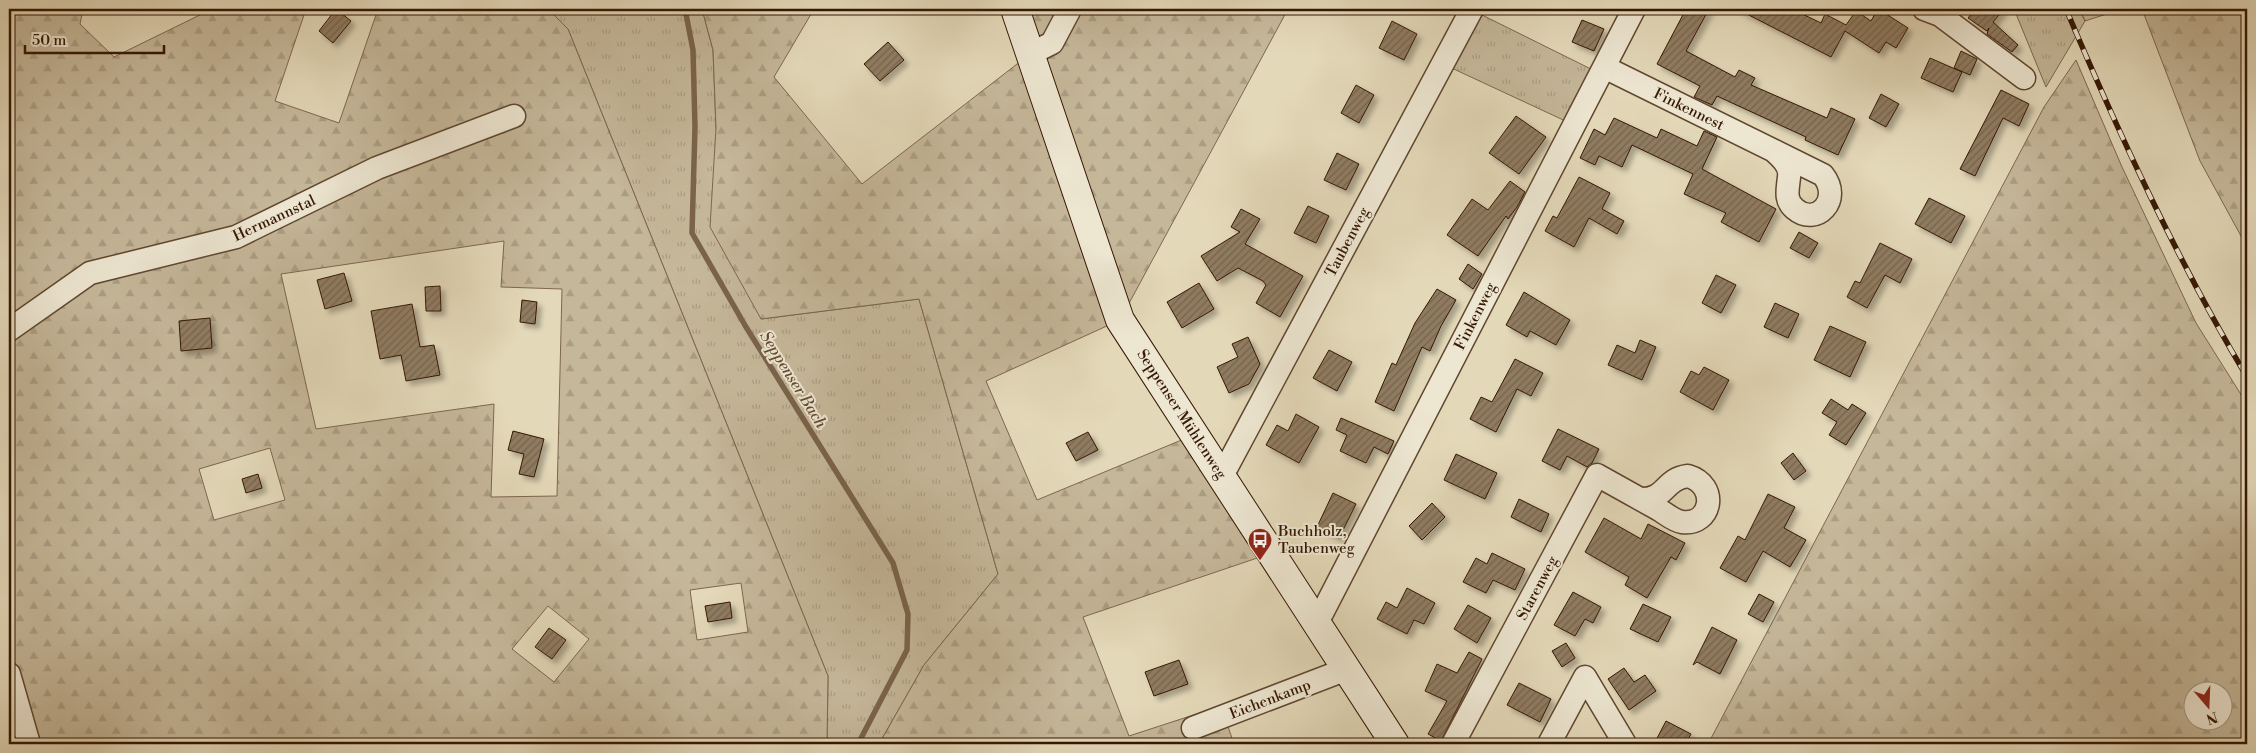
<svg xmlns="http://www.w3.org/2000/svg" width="2256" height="753" font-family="'Libre Bodoni',serif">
<defs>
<pattern id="grass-tufts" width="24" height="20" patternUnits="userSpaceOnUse" patternTransform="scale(1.25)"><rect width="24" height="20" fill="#c5b799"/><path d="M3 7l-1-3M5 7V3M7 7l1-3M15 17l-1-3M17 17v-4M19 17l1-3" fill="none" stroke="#aa9d82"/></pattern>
<pattern id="forest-firs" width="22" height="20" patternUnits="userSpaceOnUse" patternTransform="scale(1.25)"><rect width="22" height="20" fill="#c5b799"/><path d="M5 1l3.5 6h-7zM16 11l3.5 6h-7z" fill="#aa9d82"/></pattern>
<pattern id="building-hatch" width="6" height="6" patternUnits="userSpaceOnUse" patternTransform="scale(1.25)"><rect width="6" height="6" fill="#8f7b61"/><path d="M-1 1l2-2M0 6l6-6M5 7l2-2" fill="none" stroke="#76644e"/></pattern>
<filter id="shadow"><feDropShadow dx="4.5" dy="4.5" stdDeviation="2.5" flood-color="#0004"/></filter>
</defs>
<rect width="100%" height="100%" fill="#e3d8b8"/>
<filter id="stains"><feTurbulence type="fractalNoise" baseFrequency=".004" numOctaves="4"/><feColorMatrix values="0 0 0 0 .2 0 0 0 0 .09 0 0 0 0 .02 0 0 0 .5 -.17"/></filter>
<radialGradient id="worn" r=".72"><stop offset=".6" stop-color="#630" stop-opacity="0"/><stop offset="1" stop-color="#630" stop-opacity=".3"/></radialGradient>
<path fill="url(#grass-tufts)" stroke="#7d674e" d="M548,9H702L713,50L716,128L761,319L919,299L998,574L924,665L879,744H827L828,676L568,29Z
M2014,9H2079L2085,21L2046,87Z
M1472,10L1601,74L1574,125L1443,64Z"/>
<path fill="url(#forest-firs)" stroke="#7d674e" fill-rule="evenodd" d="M9,9H83L80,24L114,57L208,11L209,9H306L275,101L339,123L378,9H548L568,29L828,676L827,744H9ZM504,241L501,287L562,289L557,496L491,497L494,404L316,429L281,274ZM270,448L285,500L214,520L199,469ZM741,583L748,632L697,640L690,590ZM548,606L589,639L554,682L512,649Z
M702,9H814L774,77L862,184L1030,54L1015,9H1288L1120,320L986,381L1037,500L1196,434L1272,553L1083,617L1129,736L1221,706L1234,744H879L924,665L998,574L919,299L761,319L710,227L716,128L713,50Z
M2079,9H2122L2085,21Z
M2142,9H2247V247L2200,161Z
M2076,60L2122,167L2196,323L2247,404V744H1708L2044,107ZM2224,690V720H2194V690Z"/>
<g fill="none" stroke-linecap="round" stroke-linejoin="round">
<path stroke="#7a634a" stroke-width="5.5" d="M685,9L693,50L695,127L692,233L746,327L893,563L908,614L907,650L858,744"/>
</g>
<path fill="url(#building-hatch)" stroke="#351703" filter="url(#shadow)" d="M336,9L351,21L333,43L319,31Z
M1686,9H1709L1686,51L1735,77L1739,70L1755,78L1751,85L1827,118L1831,108L1855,119L1838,155L1805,140L1806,137L1717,96L1712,105L1694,97L1700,86L1657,64Z
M1737,9H1792L1821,23L1825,14L1846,25L1856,11L1871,21L1876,12L1881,15L1883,12L1908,28L1896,48L1886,42L1879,53L1845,31L1831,57Z
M1975,9H2004L1993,22L2018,45L2012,52L1987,34L1989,28L1987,31L1968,18Z
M1582,20L1604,29L1594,51L1572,42Z
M1392,21L1417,34L1404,60L1379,48Z
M888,42L904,60L880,81L864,64Z
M1961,51L1977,59L1970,75L1954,68Z
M1930,58L1962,72L1953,92L1921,78Z
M1356,85L1374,95L1359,123L1341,113Z
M2001,90L2029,104L2019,126L2003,118L1975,176L1960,169Z
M1881,94L1899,104L1886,127L1869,118Z
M1516,116L1546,137L1519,174L1489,153Z
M1614,118L1657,138L1661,129L1697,146L1704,131L1717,137L1702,169L1776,209L1759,242L1721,222L1726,213L1684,194L1693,174L1632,145L1622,167L1599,156L1595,165L1580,158L1594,129L1605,135Z
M1337,153L1359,164L1346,190L1324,180Z
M1579,177L1610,193L1602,209L1624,221L1617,234L1589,218L1574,247L1545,231L1553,216L1557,218Z
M1510,181L1525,192L1517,207L1508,219L1506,216L1478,256L1447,235L1472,199L1488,210Z
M1929,198L1965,216L1951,243L1915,224Z
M1308,206L1329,216L1316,243L1294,233Z
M1241,209L1260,219L1245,244L1303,276L1280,317L1256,303L1266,285L1263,281L1238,268L1217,281L1201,256L1240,232L1231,227Z
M1799,232L1818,243L1809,258L1790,248Z
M1880,243L1912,259L1900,283L1885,275L1867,308L1847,297L1855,281L1860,283Z
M1468,264L1482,274L1473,289L1459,279Z
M344,273L352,301L325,309L317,280Z
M1716,275L1736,285L1721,313L1702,303Z
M1199,283L1214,309L1182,328L1167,302Z
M440,286L441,311H426L425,287Z
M1437,289L1456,300L1441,326L1430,351L1422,347L1394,411L1375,402L1392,363L1396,365L1415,323Z
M1524,292L1570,320L1556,345L1530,331L1527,337L1506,325Z
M522,300L537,302L535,324L520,322Z
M1775,303L1799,314L1788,338L1764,327Z
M412,304L420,347L434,345L440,375L406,381L401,355L380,359L371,311Z
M210,318L212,348L181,351L179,321Z
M1830,326L1866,342L1850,377L1814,360Z
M1248,337L1260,364L1249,384L1229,393L1217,367L1238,357L1232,344Z
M1640,340L1656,347L1642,380L1608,365L1617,345L1635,353Z
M1329,350L1352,362L1337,391L1313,378Z
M1515,359L1543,373L1531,396L1517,389L1496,432L1470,419L1481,397L1492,402Z
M1704,367L1729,380L1713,410L1680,392L1691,371L1699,375Z
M1831,399L1848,410L1852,404L1866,413L1846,445L1829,435L1837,422L1822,413Z
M1296,414L1319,427L1299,463L1266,445L1277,425L1288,431Z
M1341,418L1394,441L1388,454L1374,447L1366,463L1340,451L1347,435L1336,430Z
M1558,429L1599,449L1592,463L1587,467L1567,456L1560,470L1542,461Z
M513,431L544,439L534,477L519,474L524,454L508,450Z
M1088,432L1098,450L1076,461L1066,443Z
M1793,453L1806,471L1794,480L1781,463Z
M1456,454L1497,473L1485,499L1444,480Z
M258,474L262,488L246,493L242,479Z
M1333,493L1356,504L1339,538L1317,527Z
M1768,494L1795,507L1784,528L1806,540L1790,567L1763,551L1746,582L1720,568L1738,536L1745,540Z
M1519,499L1549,514L1541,532L1511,517Z
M1432,503L1445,517L1422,540L1409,526Z
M1604,518L1641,539L1648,524L1685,543L1676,560L1671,557L1647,598L1625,585L1629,577L1585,552Z
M1492,553L1525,569L1515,590L1493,580L1486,593L1463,582L1476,558L1487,564Z
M1407,588L1435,603L1424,624L1414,620L1407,634L1377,619L1386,602L1397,608Z
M1573,592L1601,607L1593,623L1585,619L1575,636L1554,625Z
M1759,594L1774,602L1763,622L1748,614Z
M730,602L732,618L708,622L705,606Z
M1643,604L1671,617L1658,642L1630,629Z
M1468,605L1491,618L1477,643L1454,629Z
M1712,627L1737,640L1720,674L1697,662L1693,665Z
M549,628L566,640L552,659L535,647Z
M1566,643L1575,658L1562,667L1552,651Z
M1469,652L1482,659L1441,741L1428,734L1447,701L1425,691L1437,664L1457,673Z
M1179,660L1188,684L1154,696L1145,672Z
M1624,668L1634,682L1645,675L1656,691L1629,710L1608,679Z
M1519,683L1551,699L1540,722L1507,705Z
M1666,721L1691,734L1685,744H1654Z"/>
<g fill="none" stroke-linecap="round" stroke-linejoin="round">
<defs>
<path id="street" d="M1924,9L1940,15L2024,78
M1030,54L1052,43L1070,9
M1604,67L1823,175C1843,200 1816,227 1795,209C1784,200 1788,189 1789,177C1791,167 1782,158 1774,151
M9,330L90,273L236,237L377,168L514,116
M1222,476L1472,9
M1317,623L1634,9
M9,674L29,744
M1193,728L1347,669
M1453,744L1597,475C1617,486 1638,498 1658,509C1665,513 1674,521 1682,522C1712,526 1719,485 1688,476C1663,479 1667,500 1640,499
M1549,744L1585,677L1625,744"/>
<path id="secondary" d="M1015,9L1120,320L1395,744"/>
</defs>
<use href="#street" stroke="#604730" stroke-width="25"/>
<use href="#secondary" stroke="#351703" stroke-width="30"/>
<use href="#street" stroke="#ede6d1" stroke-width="22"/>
<use href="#secondary" stroke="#ede6d1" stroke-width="28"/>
<defs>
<path id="rail" d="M2066,9C2119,134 2177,260 2247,377"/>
</defs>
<use href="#rail" stroke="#351703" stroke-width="5.5"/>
<use href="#rail" stroke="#ede6d1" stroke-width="4" stroke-dasharray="11" stroke-linecap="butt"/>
</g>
<defs>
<symbol id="bus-pin" viewBox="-11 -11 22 30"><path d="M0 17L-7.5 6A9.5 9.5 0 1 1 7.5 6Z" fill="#8f2418" stroke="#ede6d1"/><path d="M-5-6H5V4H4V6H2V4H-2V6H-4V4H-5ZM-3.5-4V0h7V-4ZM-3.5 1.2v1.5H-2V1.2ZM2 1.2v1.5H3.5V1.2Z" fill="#fff"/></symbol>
</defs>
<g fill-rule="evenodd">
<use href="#bus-pin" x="1246" y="526" width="28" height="38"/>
</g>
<g text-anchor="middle" stroke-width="4" stroke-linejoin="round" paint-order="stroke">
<g font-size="15" fill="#351703" stroke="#ede6d1">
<text transform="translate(1689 109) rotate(26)" y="5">Finkennest</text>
<text transform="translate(274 218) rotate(-25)" y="5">Hermannstal</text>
<text transform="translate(1347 242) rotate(-62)" y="5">Taubenweg</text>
<text transform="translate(1475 316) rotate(-63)" y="5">Finkenweg</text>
<text transform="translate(1182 414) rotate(57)" y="5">Seppenser Mühlenweg</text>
<text transform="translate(1537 588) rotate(-62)" y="5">Starenweg</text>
<text transform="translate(1270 699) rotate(-21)" y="5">Eichenkamp</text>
</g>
<g font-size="15" fill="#351703" stroke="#ede6d1" text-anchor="start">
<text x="1278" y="536">Buchholz,<tspan x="1278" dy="17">Taubenweg</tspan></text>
</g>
<g font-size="16" font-style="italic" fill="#634a33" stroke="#ede6d1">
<text transform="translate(794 379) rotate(58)" y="6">Seppenser Bach</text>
</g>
</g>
<rect width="2256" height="753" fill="none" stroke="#e3d8b8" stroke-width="30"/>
<rect x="10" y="10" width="2236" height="733" fill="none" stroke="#351703" stroke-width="2.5"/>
<rect x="15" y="15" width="2226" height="723" fill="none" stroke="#351703"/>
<g transform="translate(2208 706) rotate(161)"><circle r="24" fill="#ede6d1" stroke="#a3937f"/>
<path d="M0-4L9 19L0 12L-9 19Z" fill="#8f2418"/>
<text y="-8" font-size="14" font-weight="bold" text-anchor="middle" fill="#351703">N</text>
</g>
<path d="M25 45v8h139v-8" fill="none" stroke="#351703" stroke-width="2.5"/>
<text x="32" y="45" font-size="15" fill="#351703" stroke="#ede6d1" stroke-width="4" paint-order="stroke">50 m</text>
<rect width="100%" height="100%" filter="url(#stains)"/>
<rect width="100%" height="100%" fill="url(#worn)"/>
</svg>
